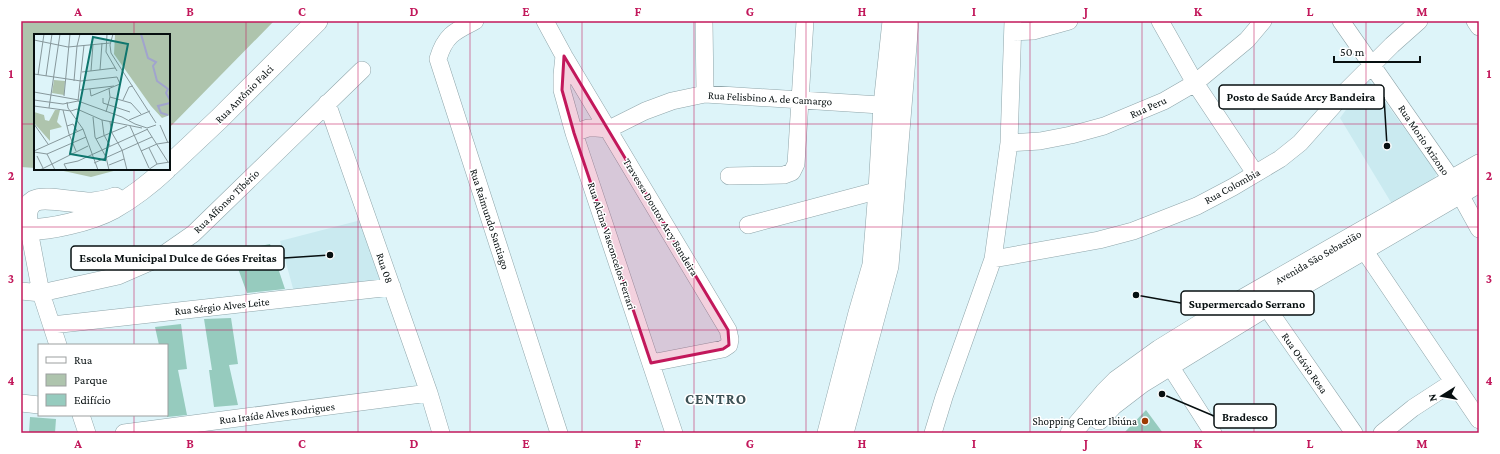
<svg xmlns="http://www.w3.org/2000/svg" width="1500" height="454" font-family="'Crimson Pro',serif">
<rect width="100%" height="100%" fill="#ddf4f9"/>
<path fill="#caeaf0" d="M1369,80L1437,173L1433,181L1392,204L1340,118L1366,82Z
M365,219L381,277L379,282L294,292L280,241Z"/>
<path fill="#aec4ad" d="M21,21H274L169,128V35H35V168L21,167Z
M42,169H121L91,177L59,170Z"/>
<path fill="#96cbbe" d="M270,244L285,289L247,293L232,252Z
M231,318L238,364L229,365L238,405L214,407L209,370H212L204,319Z
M181,324L187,369L178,370L187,415L167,417V345H159L155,327Z
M1146,410L1163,433H1124Z
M30,417L56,419L55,433H29Z"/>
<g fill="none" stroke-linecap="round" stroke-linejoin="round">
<defs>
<path id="minor" d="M475,21C455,31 445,35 438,59L559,433
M545,21L564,56L728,330L730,339L729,345L723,349L651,363
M704,21L705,94
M1160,21L1195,83L1255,173
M1341,21L1452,180L1479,229
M1475,21L1479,27
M1013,32L1033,31L1069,21
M564,56L562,75V90L574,133L674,433
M327,103L429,393L441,433
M574,133L588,128H596L609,129L645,111L672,101L705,94L896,106
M1009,143L1040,141L1071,135L1104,126L1164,101L1195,83L1247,40L1263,21
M729,176L784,175L792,172L796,164L805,21
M748,225L891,187
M29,230L41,293L58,345
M1364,250L1479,420
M993,259L1099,240L1133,231L1197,206L1233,187L1280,159L1300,143L1348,89L1392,45L1419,21
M21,291L41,293L118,276L157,259L193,234L362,70
M1258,295L1354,433
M52,325L392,287
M1163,355L1213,433
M21,403L39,405
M81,415L87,433
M124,433L429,393
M933,433L944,397L993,259L1009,143L1013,21
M1382,433L1413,408L1453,382"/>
<path id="major" d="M169,166L219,119L317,21
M21,229C46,232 92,220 114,208C133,197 150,184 166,169
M29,230C26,221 24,207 34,201C45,195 79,204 93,203C101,202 108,201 115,198
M1099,419L1112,405L1142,382L1266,306L1479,182
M828,433L859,313L873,265L879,190L884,105L893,21
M843,433L888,266L908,21
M1071,433L1105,393L1117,381L1160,350L1220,313L1479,165"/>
</defs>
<use href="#minor" stroke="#8fa5aa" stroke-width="18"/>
<use href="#major" stroke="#8fa5aa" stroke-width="22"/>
<use href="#minor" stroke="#fff" stroke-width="17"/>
<use href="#major" stroke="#fff" stroke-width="21"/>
</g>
<path fill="#c2185b" fill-opacity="0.2" stroke="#c2185b" stroke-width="3" stroke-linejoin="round" d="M564,56L728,330L729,345L723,349L651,363L574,133L562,90Z"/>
<path fill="none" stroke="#c2185b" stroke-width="1" stroke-opacity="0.55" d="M134,21V35M246,21V433M358,21V433M470,21V433M582,21V433M694,21V433M806,21V433M918,21V433M1030,21V433M1142,21V433M1254,21V433M1366,21V433M21,124H35M169,124H1479M134,169V345M21,227H1479M21,330H1479M134,415V433"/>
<circle fill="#9e3a03" stroke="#fff" stroke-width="1.5" cx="1145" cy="421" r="4"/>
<g text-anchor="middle" stroke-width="3" stroke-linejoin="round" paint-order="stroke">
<g font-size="11" fill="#070f10" stroke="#fff">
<text transform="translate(244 94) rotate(-45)" y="4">Rua Antônio Falci</text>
<text transform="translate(770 98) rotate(3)" y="4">Rua Felisbino A. de Camargo</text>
<text transform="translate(1148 107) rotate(-24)" y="4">Rua Peru</text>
<text transform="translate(1424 140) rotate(56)" y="4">Rua Morio Arizono</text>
<text transform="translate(1232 186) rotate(-29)" y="4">Rua Colombia</text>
<text transform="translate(226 201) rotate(-44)" y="4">Rua Affonso Tibério</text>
<text transform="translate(661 217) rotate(59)" y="4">Travessa Doutor Arcy Bandeira</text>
<text transform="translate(490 219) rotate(72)" y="4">Rua Raimundo Santiago</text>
<text transform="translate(612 246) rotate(72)" y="4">Rua Alcina Vasconcelos Ferrari</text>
<text transform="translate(1318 257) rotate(-30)" y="4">Avenida São Sebastião</text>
<text transform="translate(385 268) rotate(71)" y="4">Rua 08</text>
<text transform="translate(222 306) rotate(-6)" y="4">Rua Sérgio Alves Leite</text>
<text transform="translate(1305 363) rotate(55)" y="4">Rua Otávio Rosa</text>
<text transform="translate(277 413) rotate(-7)" y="4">Rua Iraíde Alves Rodrigues</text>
</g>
<g font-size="11" fill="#070f10" stroke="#fff" text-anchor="end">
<text x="1137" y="425">Shopping Center Ibiúna</text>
</g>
<g font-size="15" font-weight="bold" letter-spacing="1" fill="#3c5054" stroke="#fff">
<text x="716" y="404">CENTRO</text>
</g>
</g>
<g transform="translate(34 34)">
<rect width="136" height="136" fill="#ddf4f9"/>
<path d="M81,0H136V81L128,84L117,72L80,20ZM20,46L31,47L30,61L18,59ZM21,76H26L23,88L28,93L16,96V107L0,89V78L10,81L11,86L15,87Z" fill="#aec4ad"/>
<path fill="none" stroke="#a1a4cd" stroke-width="2" d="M107,0L114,24L122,28L119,32L123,47L134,55L132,59L136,66M134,81L127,79L124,72L136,69"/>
<path fill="none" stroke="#87989c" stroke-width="1" d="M73,0L72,18L83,37M79,0L76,11L77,19L122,89M0,6L34,13L76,9M66,36L68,9M57,37L59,10M48,38L81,34M0,40L47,47L83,43L86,50L57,62L56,55M4,41L10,0M12,42L18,0M40,47L43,12L46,0M46,56L80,52M0,58L45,66M30,62L36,0M76,63L97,69L107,80M69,64V69L96,78M0,66L29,70L44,67L88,83L101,90L113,94L122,91M89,66L95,53L99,52M44,67L50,11M33,68L34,74L49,95L64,136M0,72L37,77L43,75L68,86L108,94M15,74L26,0M29,76L35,100L42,117M72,78L76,63L75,54M59,83L61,103L72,123L75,136M68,86L70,101L76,112M95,86L116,77M76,88L78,99L88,116L93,136M0,90L14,110M126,91L134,109M33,92L39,90L43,97M96,92L115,134M113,95L134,128M62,105L93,92M115,114L123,130M0,117L49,95M107,117L123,110L136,108M0,118L13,120L52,103M13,120L21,136M3,122L9,134M60,129L118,103M75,131L90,125M6,136L54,112M33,136L30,130L44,127L114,95M114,136L123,130L136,128"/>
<path fill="#0f766e" fill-opacity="0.15" stroke="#0f766e" stroke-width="2" d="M59,3L94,10L71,126L36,120Z"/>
<rect width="136" height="136" fill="none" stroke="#070f10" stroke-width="2"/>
</g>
<path fill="none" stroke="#070f10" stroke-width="1.5" d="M1387 146L1384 97M330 255L284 258M1136 295L1181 303M1162 394L1214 416"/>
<g fill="#070f10" stroke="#fff" stroke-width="1.5">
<circle cx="1387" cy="146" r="4"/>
<circle cx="330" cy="255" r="4"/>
<circle cx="1136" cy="295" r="4"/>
<circle cx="1162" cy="394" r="4"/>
</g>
<g fill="#fff" stroke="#070f10" stroke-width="1.5">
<rect x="1219" y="85" width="165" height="24" rx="4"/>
<rect x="71" y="246" width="213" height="24" rx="4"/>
<rect x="1181" y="291" width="133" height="24" rx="4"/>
<rect x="1214" y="404" width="62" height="24" rx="4"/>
</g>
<g font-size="12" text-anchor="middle" font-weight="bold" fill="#070f10">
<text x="1301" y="101">Posto de Saúde Arcy Bandeira</text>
<text x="178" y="262">Escola Municipal Dulce de Góes Freitas</text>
<text x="1247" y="308">Supermercado Serrano</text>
<text x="1245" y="421">Bradesco</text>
</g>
<rect width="1500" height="454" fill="none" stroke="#ffffff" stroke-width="44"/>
<rect x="38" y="344" width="130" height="72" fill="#ffffff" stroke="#9c9f9f"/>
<rect x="46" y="357" width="20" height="6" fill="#ffffff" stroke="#9c9f9f"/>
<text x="74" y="364" font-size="12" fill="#070f10">Rua</text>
<rect x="46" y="374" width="20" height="12" fill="#aec4ad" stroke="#9c9f9f"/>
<text x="74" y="384" font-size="12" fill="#070f10">Parque</text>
<rect x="46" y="394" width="20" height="12" fill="#96cbbe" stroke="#9c9f9f"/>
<text x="74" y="404" font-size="12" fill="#070f10">Edifício</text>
<g transform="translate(1442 396) rotate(259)" stroke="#ffffff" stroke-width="3" paint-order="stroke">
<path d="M0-3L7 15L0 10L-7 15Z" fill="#070f10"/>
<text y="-6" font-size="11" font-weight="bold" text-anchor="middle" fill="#070f10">N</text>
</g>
<path d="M1334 56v6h86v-6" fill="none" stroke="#070f10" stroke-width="2"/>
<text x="1340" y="56" font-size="12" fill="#070f10" stroke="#ffffff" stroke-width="3" paint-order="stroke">50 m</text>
<rect x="22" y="22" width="1456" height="410" fill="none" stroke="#c2185b" stroke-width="1.5"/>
<g font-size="13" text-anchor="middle" font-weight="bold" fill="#c2185b">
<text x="78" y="16">A</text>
<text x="190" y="16">B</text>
<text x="302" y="16">C</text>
<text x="414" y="16">D</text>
<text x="526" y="16">E</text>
<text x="638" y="16">F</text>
<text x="750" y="16">G</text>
<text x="862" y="16">H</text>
<text x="974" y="16">I</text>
<text x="1086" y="16">J</text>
<text x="1198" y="16">K</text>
<text x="1310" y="16">L</text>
<text x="1422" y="16">M</text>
<text x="11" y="78">1</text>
<text x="1489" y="78">1</text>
<text x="11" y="180">2</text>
<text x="1489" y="180">2</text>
<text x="11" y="283">3</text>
<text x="1489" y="283">3</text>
<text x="11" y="385">4</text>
<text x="1489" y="385">4</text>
<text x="78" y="448">A</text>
<text x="190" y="448">B</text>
<text x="302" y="448">C</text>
<text x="414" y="448">D</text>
<text x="526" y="448">E</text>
<text x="638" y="448">F</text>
<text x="750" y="448">G</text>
<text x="862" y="448">H</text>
<text x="974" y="448">I</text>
<text x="1086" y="448">J</text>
<text x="1198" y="448">K</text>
<text x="1310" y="448">L</text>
<text x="1422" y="448">M</text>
</g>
</svg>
